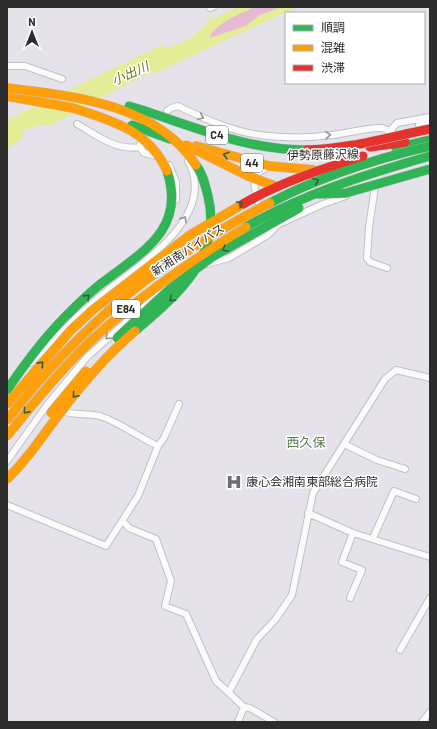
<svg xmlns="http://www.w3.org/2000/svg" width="437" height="729" font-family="Barlow,'Noto Sans JP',sans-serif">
<rect width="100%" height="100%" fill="#e5e2ea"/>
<path fill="#e5bad2" d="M254,7H282L260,15L246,26L210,38C213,21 241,14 254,7Z"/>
<path fill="#e4ec95" d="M238,7H254C235,16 223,20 209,36L210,38L246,26L260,15L282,7H297L157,72L148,73L56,122L52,126H38L24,130L22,139L7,149V120L160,46L168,48L193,37L202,27L209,23L208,17L210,16L213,19Z"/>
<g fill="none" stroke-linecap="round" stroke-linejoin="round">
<defs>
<path id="street" d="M210,8L213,7
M7,66H25L62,79
M167,111L171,108L178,106C207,120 235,133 268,136C289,138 311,138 332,135C345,134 369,127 381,128C387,129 392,133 397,136
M77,124C96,135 116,151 140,147
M420,127L419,125L430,123
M390,131L397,123L430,117
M141,141L140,147L144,153L159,157
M169,165L176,182V200
M375,187L369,227L367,258L370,262L387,268
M259,210C259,190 243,177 270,166
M207,264L229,258L268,235L279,224L323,204L346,196
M31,363C52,340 73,319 97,299C133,268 220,219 188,161
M60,410C75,417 85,412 100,416C121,423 138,437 158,446
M344,444L377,460L405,469
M7,461L47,405L87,357L164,288
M7,505L106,546L138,496L158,446L164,438L179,404
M308,513L353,533L430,557
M123,521L129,528L156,539L171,581L165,606L186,614L216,681L244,707L250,708L274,722
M373,538L394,491L416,499
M350,598L362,570L342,562L353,533
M400,650L430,598
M229,692L257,639L275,620L292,595L313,493L385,379L396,370L430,378
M238,722L244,707
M422,722L430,712"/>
<path id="fast" d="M396,148L430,140"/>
<path id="slow" d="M7,96L73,108
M196,146L269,166L314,170"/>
<path id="jam" d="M370,147L405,142"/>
</defs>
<use href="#street" stroke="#c1c1c2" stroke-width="8"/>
<use href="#fast" stroke="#bfbfc1" stroke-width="10"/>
<use href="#slow" stroke="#bfbfc1" stroke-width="10"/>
<use href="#jam" stroke="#bfbfc1" stroke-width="10"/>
<use href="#street" stroke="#fbfbfc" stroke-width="6"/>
<use href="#fast" stroke="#30b455" stroke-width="9"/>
<use href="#slow" stroke="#ff9f0a" stroke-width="9"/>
<use href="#jam" stroke="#e5322d" stroke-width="9"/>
<defs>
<path id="fast-bridge" d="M129,106C186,123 246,151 307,150
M132,125L170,139
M318,194L346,193L430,169
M270,203C321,176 375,159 430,146
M246,227C303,194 367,174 430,156
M135,331C176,296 223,258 208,196C205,185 203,174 196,165
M117,338L171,288L212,257L299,208
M7,390C26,362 45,336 70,312C81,301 93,289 106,280C144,251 186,228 167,171"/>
<path id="slow-bridge" d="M7,88C74,96 156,104 196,165
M73,108C112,121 149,130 167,171
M186,145L246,175L277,187
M7,404L71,330L94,309L190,235L243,204
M51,413L86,371
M7,420C81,324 162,258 270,203
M7,436C34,402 62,368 94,338C141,295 192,260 246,227
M7,479C25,462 37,444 51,425C76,391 103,358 135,331"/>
<path id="jam-bridge" d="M307,150C350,149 389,137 430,129
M243,204C281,182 322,169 363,156"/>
</defs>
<use href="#fast-bridge" stroke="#bfbfc1" stroke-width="10" stroke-linecap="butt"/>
<use href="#slow-bridge" stroke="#bfbfc1" stroke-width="10" stroke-linecap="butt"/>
<use href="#jam-bridge" stroke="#bfbfc1" stroke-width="10" stroke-linecap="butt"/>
<use href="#fast-bridge" stroke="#30b455" stroke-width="9"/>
<use href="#slow-bridge" stroke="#ff9f0a" stroke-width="9"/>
<use href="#jam-bridge" stroke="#e5322d" stroke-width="9"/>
</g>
<defs><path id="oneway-chevron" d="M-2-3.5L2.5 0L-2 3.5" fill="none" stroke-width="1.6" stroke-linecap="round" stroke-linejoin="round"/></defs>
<g stroke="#949494">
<use href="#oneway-chevron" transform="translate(201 117) rotate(25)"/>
<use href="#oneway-chevron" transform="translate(328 135) rotate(-5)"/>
<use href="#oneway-chevron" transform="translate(184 219) rotate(-58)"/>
<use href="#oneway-chevron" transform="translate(108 337) rotate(135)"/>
</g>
<g stroke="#2e623c">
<use href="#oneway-chevron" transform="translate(226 155) rotate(-163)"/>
<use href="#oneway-chevron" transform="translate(316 181) rotate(-22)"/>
<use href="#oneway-chevron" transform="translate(240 204) rotate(-30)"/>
<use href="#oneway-chevron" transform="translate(225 249) rotate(150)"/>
<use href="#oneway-chevron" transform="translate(87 297) rotate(-44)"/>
<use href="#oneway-chevron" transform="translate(172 299) rotate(136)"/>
<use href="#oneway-chevron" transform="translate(41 364) rotate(-48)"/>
<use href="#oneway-chevron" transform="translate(75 395) rotate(130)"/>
<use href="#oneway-chevron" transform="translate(26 411) rotate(129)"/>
</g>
<defs>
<symbol id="hospital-bare" viewBox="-9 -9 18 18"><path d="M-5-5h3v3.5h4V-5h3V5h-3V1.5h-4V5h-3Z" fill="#6d6c6e" stroke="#fff" stroke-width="2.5" paint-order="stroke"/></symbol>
</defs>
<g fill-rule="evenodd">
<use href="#hospital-bare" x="223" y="471" width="22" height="22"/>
</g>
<g text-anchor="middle" stroke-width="3" stroke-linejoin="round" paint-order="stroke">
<g fill="#fff" stroke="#6b6b6b" stroke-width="1">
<rect x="206" y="126" width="22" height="18" rx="3"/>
<rect x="241" y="154" width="22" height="18" rx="3"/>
<rect x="112" y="300" width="28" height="18" rx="3"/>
</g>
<g font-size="11" font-weight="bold" fill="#2c2c2c">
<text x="217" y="139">C4</text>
<text x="252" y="167">44</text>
<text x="126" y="313">E84</text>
</g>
<g font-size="12" fill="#2c2c2c" stroke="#fff">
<text transform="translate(323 155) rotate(-1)" y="4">伊勢原藤沢線</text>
<text transform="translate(188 250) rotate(-33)" y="4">新湘南バイパス</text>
</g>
<g font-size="12" fill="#2c2c2c" stroke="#fff" text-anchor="start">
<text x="246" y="486">康心会湘南東部総合病院</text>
</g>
<g font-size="13" font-style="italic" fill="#677c0c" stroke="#fff">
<text transform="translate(130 73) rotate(-24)" y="5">小出川</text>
</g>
<g font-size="13" fill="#5c7e4b" stroke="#fff">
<text x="306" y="447">西久保</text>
</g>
</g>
<rect width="437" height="729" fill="none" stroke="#2c2c2c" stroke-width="16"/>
<rect x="285" y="12" width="140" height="72" fill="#ffffff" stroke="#ababab"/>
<rect x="293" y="25" width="20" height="6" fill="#30b455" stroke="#ababab"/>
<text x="321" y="32" font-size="12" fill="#2c2c2c">順調</text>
<rect x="293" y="45" width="20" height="6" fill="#ff9f0a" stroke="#ababab"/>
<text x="321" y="52" font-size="12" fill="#2c2c2c">混雑</text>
<rect x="293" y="65" width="20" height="6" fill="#e5322d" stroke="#ababab"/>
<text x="321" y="72" font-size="12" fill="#2c2c2c">渋滞</text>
<g transform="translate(32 32)" stroke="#ffffff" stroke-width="3" paint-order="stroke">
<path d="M0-3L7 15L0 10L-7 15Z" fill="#2c2c2c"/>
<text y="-6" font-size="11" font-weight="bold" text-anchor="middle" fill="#2c2c2c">N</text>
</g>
</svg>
